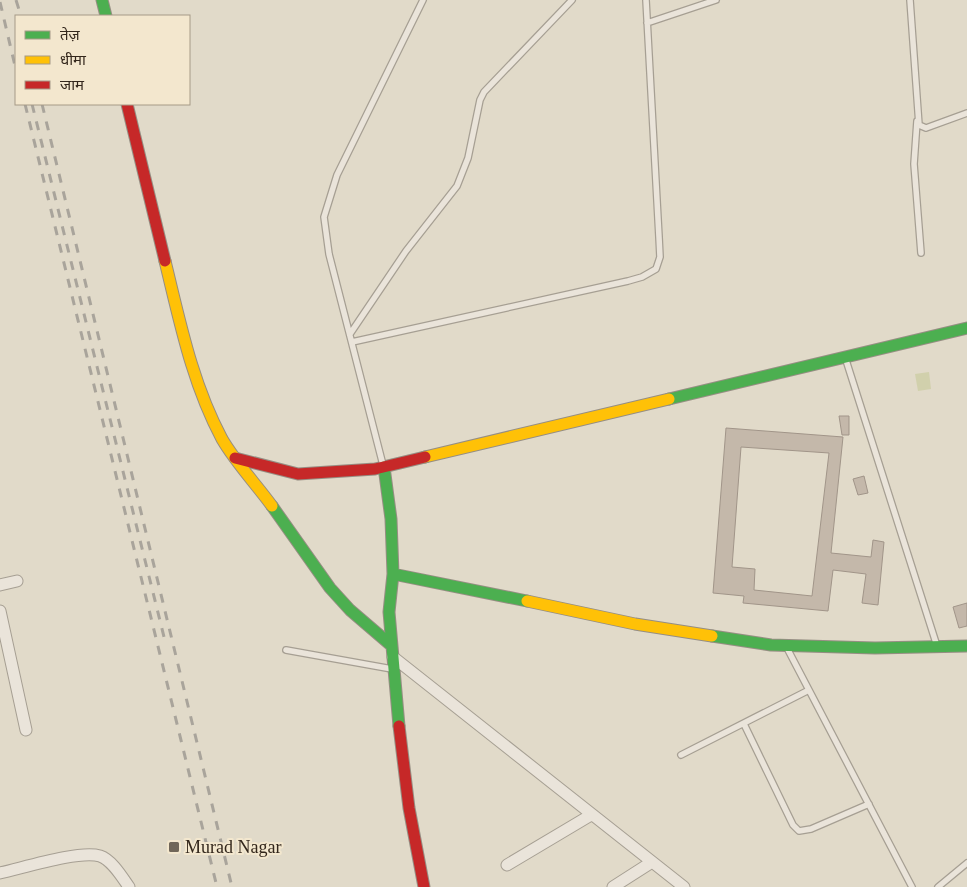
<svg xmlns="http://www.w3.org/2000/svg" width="967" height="887" font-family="'Times New Roman','Noto Sans Devanagari',serif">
<rect width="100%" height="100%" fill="#e1dac9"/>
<path fill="#d1d0ac" d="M929,372L931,389L918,391L915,374Z"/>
<path fill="#c4b8aa" stroke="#a19589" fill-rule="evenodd" d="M839,416H849V435H842Z
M726,428L843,437L831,553L871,557L873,540L884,542L878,605L862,603L866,574L833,570L828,611L743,603L744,596L713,593ZM741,447L829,453L812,596L754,590L755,569L732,567Z
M864,476L868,493L858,495L853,479Z
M967,603V626L959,628L953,607Z"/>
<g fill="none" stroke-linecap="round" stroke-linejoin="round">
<defs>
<path id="lane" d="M910,0L919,125L926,128L967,113
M647,23L716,0
M917,121L914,164L921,253
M350,334L406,251L457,186L468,158L480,100L484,92L572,0
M352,342L628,281L642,277L656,269L660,257L659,237L646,0
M845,357L937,646
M383,465L329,254L324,217L337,175L423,0
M787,648L912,887
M286,650L392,669
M744,724L793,825L799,831L811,829L869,804
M681,755L809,690
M938,887L967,863"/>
<path id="street" d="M0,585L17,581
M0,611L26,730
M393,657L684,887
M507,865L591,815
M0,873C23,868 79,850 100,856C112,860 122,877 129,887
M613,887L652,862"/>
<path id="fast" d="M102,0L106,16
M669,399L967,328
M384,467L391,519L393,574
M272,506L330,588L350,610L392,646
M712,636L771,645L875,648L967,646
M399,726L389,612L393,574L527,601"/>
<path id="slow" d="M165,261C180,322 192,383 222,439C236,463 256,484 272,506
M425,457L669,399
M527,601L635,624L712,636"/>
<path id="jam" d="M127,104L165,261
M235,458L298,474L375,469L425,457
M399,726L409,808L424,887"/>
</defs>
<use href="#lane" stroke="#a69f93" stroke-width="8"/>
<use href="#street" stroke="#a69f93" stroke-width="13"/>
<use href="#fast" stroke="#968e83" stroke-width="13"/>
<use href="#slow" stroke="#968e83" stroke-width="13"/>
<use href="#jam" stroke="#968e83" stroke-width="13"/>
<use href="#lane" stroke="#eae4da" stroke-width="5.5"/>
<use href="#street" stroke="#eae4da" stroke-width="11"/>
<use href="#fast" stroke="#4caf50" stroke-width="11"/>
<use href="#slow" stroke="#ffc107" stroke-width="11"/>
<use href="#jam" stroke="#c62828" stroke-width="11"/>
<path stroke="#a9a49b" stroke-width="3" stroke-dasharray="9 9" stroke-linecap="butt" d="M16,0L21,16
M0,2L16,70
M25,104L217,887
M32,104L166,645
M42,104L232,887"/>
</g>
<rect fill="#706659" stroke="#f3e7ce" stroke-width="2" x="168" y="841" width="12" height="12" rx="2.5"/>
<g text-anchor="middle" stroke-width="4" stroke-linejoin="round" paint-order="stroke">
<g font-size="18" fill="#33271c" stroke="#f3e7ce" text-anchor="start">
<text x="185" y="853">Murad Nagar</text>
</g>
</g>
<rect x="15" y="15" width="175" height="90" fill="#f3e7ce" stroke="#a69a87"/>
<rect x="25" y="31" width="25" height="8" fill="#4caf50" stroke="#a69a87"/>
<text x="60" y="40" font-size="15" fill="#33271c">तेज़</text>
<rect x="25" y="56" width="25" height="8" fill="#ffc107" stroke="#a69a87"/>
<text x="60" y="65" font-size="15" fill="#33271c">धीमा</text>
<rect x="25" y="81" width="25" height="8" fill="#c62828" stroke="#a69a87"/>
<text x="60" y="90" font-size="15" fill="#33271c">जाम</text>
</svg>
